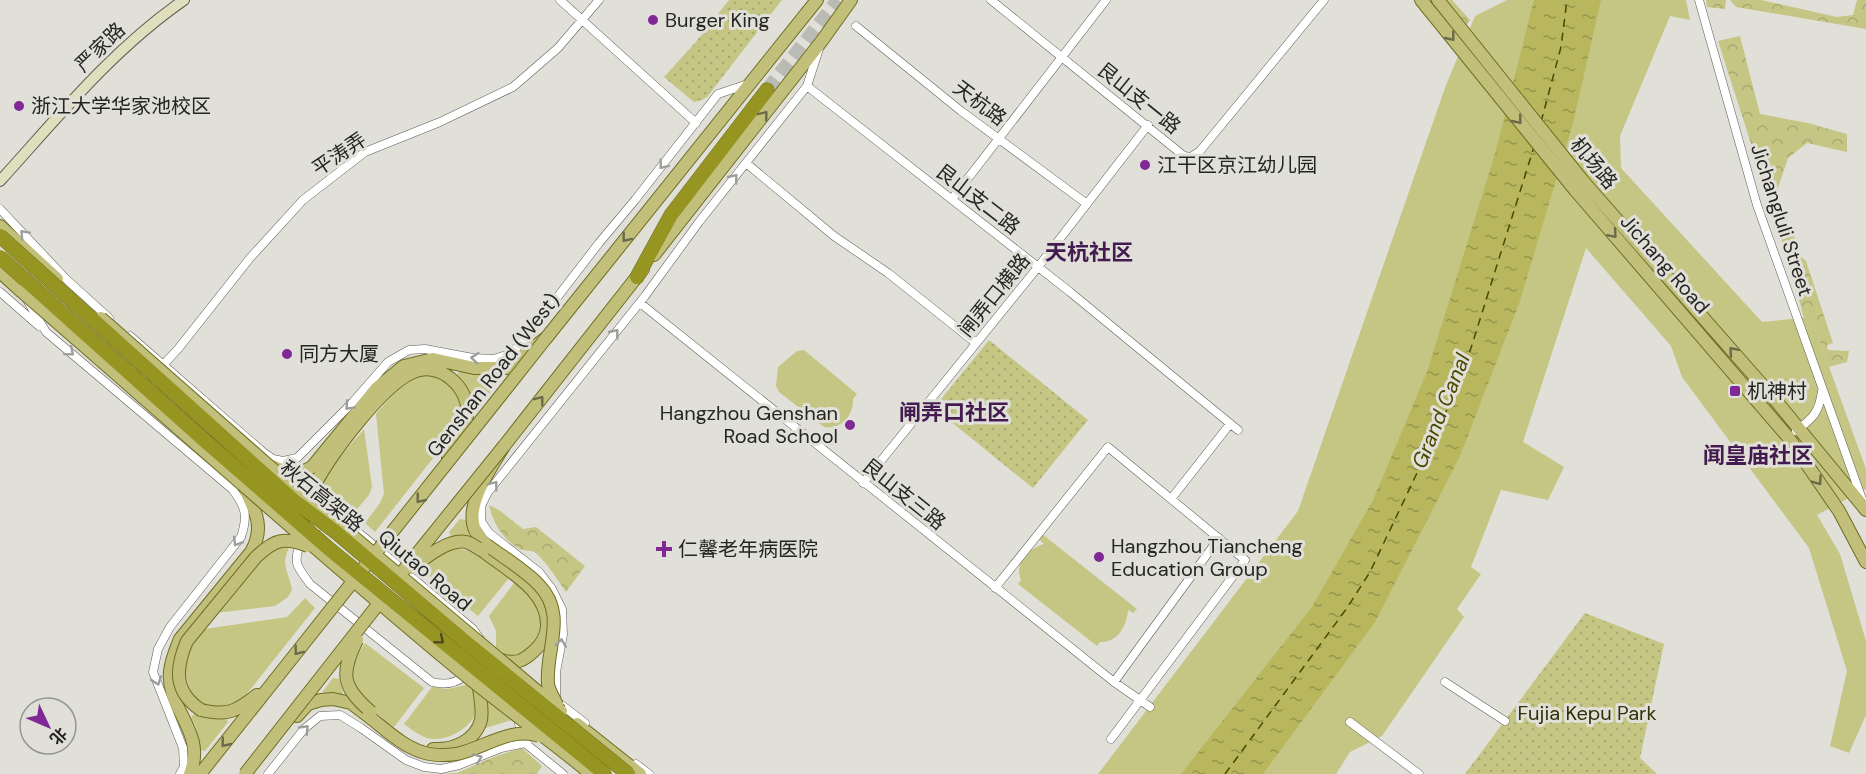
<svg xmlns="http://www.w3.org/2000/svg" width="1866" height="774" font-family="'DM Sans','Noto Sans SC',sans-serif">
<defs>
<pattern id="forest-crowns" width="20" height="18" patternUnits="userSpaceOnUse" patternTransform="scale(1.5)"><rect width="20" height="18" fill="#c5c584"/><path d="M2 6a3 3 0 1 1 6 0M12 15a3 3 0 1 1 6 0" fill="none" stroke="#a9a972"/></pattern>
<pattern id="park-dots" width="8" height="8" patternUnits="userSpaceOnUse" patternTransform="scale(1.5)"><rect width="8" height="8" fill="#c5c584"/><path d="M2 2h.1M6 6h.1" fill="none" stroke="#a9a972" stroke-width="1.8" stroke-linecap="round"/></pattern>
<pattern id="water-ripples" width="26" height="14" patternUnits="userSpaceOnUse" patternTransform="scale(1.5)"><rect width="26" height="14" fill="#b8b75e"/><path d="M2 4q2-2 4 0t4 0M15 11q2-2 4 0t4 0" fill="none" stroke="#95954d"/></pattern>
</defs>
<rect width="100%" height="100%" fill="#e0e0d9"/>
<path fill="#c5c584" d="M1507,0H1686L1690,20L1670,16L1620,136L1621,168L1762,322L1811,317L1866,469V489L1817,515L1840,554L1866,641V715L1849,753L1830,746L1847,671L1809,548L1682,377L1671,346L1586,248L1523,442L1564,467L1548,500L1501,490L1471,567L1481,574L1457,609L1464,617L1382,736L1350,752L1336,774H1098L1298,511L1446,85L1475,16Z
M804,350L857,394L853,399C854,415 841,430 824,427L779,392L776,386L778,367L797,351Z
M461,371L481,375H497L502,378L478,408H472C472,394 467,384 457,374Z
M423,375C430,376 436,376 442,380C455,388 465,407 460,422C458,426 454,430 452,434L375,532L365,523L380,503L384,494L376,414C390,398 402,382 423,375Z
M364,429L372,487L369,495L351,516H339C334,512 324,507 321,501C311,484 354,442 364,429Z
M460,519L466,520L469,534L467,537L451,536L449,532Z
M1042,534L1137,609L1133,613L1128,610C1127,625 1118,643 1100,642L1097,646L1018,584L1021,580C1014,563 1028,549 1044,544L1039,539Z
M275,548H289C280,565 289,572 292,590L288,597L275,606L216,613L254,565Z
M454,548C480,551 490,563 509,578L478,616L421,569L433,556Z
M517,579L533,591L542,621L536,640L524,653L508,656L496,653V631L489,616Z
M305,598L315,608L241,701L229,708L205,705L196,699L191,692L185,673V661L192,646L205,629L287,617Z
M365,643L424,688L394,727C360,700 337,686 365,643Z
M333,678L339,679L343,693L341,696H324L323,691Z
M470,684C474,690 478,702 477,710C474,725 451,739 437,739C424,740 414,731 404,724L432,687L448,689Z
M488,698L512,720L482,729L488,713Z
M195,713L206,718H226L228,722L205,751L200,750L196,727L191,717Z"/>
<path fill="url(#forest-crowns)" d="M1443,0H1452L1470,20L1465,27Z
M1706,0H1726L1725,9L1707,7Z
M1730,0H1761L1837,17L1853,15L1857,0H1866V29L1736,7Z
M1740,36L1760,114L1808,123L1847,134V152L1807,143L1788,158L1778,188L1765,187L1718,41Z
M1776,192L1796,241L1783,245L1767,194Z
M1798,254L1806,261L1833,343L1827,345L1828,350L1849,351L1847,362L1829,367L1811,317L1804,318L1787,256Z
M489,505L499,510L523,529L536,527L585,566L566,592C559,582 544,558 534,552C530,550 524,551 520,549C503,540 493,523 489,505Z
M522,748L542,766L537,774H437L457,773L496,756Z"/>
<path fill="url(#park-dots)" d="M729,0H782L707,97L702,100L694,102L664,77L695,43Z
M989,340L1088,420L1033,488L934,408Z
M1585,613L1664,644L1640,758L1657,774H1465Z"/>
<path fill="url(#water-ripples)" d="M1534,0H1601L1573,123L1520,301L1460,456L1375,622L1263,774H1181L1312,607L1373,500L1427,372L1495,154Z"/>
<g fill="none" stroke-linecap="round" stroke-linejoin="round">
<path stroke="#494800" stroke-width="1.5" stroke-dasharray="8 6" stroke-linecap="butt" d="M1541,122L1561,47L1567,0
M1225,774L1347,608L1370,572L1446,412L1471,348L1534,147"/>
<path stroke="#bbbbb5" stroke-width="14" stroke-dasharray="14 7" stroke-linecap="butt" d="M767,90L838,0"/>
<defs>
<path id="street" d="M560,0L696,123
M991,0L1184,156L1191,157L1200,151L1324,0
M1699,0L1757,205L1863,502
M856,26L961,111L1087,204
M807,86L1070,292L1238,430
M746,163L834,236L888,273L976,343
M952,199L1106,0
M0,209L66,279L109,318
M0,292L39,326
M27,300L46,332L232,489L243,482
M640,303L1114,682L1150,707
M130,336L263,452L247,478L250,480
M164,364L178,349L250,258L303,200L365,152L440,122L513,87L558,48L599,0
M1796,431C1813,418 1819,413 1822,391
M263,452L273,459L283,461L297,458L353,402L388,362L409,350L425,349L473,358L494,359L512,353L529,334L599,243L635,200L718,94L748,84
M863,483L1038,267L1148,125
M1171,499L1230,424
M326,520L346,522L473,629L480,639L484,650C472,672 459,689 432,682L310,584C306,578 298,569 297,563C294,543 313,530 326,520Z
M995,588L1108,447L1245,560L1111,739
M1114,682L1219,538
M1445,682L1505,721
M556,699V672L563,635L562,609L552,589L539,572L489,533L481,521V506L488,492L645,296L699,222L807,86L819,49
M559,703L585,723
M517,717L525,743L563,774
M1350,722L1419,774
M636,764L649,774
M180,774L184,767L183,748L153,672L158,649L170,627L241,537C248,516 246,507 232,489
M268,774L304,729L320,716L340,715L361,728L406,760L424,767L441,769L459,765L501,748L525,743L532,733"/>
<path id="secondary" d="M0,181C58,117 113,49 184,0"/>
<path id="primary" d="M1421,0L1575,190L1788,437L1839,511L1866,562
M1438,0L1583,181L1772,396L1866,510
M0,226L57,279
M654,255L821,42L851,0
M0,272L21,291
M272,466C290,474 294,477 312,467L376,389L404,366L433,359L474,368H507L547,337L817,0
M320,507L314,498L312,491C326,460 380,388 411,373C439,359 471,388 467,416C465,430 454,445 448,458
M487,545C483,541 477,536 475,530C464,505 491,468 504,446L643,269
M483,551C508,571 549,591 547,627C546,636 541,645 534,651C522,662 516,664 501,660
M201,710C227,716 236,712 257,695
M297,716L308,704L321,700L333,699L351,703L368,716
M577,724L640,774
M433,749C452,750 475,742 481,720C483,709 480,698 479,687
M190,774C207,731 166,710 170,671C171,660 176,649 180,639L251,552C266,527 254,508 243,485
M200,774L274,681"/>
<path id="highway" d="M637,277L671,215L767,90"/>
</defs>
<use href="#street" stroke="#5e5e58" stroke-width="9"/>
<use href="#secondary" stroke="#5e5e58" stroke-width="12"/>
<use href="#primary" stroke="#6f6e22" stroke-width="14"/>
<use href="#highway" stroke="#6f6e22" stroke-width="15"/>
<use href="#street" stroke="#fff" stroke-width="8"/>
<use href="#secondary" stroke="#e0dfbd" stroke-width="10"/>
<use href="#primary" stroke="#c1bf7a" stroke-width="12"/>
<use href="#highway" stroke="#979522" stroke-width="14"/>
<defs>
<path id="primary-bridge" d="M21,291C163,414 303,540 448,661C494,700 544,735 591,774
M101,318L268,465L561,711
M487,545C503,557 526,571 539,585C568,615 545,650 548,684C549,691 554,698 557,705
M412,568C425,558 449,538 466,542C472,543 478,549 483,551
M395,581L504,446
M357,640C340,674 342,687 371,712
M274,681L547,337
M201,710C174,692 175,669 187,641L256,557C274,540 284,536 308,546
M368,716C384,728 402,746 422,752C433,756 452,756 464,752C488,745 513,727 539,736
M245,774L383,598"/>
<path id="highway-bridge" d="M0,236L293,500L337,533L468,644L628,774
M0,257L204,440L328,548L605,774"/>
</defs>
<use href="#primary-bridge" stroke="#6f6e22" stroke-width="14" stroke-linecap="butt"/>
<use href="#highway-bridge" stroke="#6f6e22" stroke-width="15" stroke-linecap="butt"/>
<use href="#primary-bridge" stroke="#c1bf7a" stroke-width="12"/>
<use href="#highway-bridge" stroke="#979522" stroke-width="14"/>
</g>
<defs><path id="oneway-chevron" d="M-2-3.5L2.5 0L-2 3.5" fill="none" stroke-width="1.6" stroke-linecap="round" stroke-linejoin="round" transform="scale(1.5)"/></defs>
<g stroke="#6b6a4a">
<use href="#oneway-chevron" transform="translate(1451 37) rotate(51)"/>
<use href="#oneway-chevron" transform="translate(764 115) rotate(-52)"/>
<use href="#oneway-chevron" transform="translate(1518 120) rotate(51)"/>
<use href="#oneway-chevron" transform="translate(1613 234) rotate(49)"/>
<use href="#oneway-chevron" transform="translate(626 238) rotate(128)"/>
<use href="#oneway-chevron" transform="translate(1733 351) rotate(-131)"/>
<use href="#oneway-chevron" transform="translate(540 400) rotate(-52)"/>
<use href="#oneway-chevron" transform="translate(1818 481) rotate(55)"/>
<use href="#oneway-chevron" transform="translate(420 499) rotate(129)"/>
<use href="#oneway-chevron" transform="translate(298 651) rotate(128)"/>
<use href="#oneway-chevron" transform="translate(225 743) rotate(129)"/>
</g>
<g stroke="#9d9d9c">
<use href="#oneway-chevron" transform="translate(663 165) rotate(128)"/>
<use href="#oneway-chevron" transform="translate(734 178) rotate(-51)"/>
<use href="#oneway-chevron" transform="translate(24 234) rotate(-133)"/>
<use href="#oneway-chevron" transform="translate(615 333) rotate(-51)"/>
<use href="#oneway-chevron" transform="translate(70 352) rotate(40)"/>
<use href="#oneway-chevron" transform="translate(475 358) rotate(-174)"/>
<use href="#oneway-chevron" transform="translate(349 406) rotate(133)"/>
<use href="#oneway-chevron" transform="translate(494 485) rotate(-52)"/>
<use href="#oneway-chevron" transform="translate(237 542) rotate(121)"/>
<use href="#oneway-chevron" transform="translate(561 643) rotate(-82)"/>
<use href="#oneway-chevron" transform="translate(157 681) rotate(71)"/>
<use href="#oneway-chevron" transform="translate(305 729) rotate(-46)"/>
<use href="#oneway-chevron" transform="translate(478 758) rotate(-22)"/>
</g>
<use stroke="#4d4c23" href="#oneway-chevron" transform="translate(440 640) rotate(39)"/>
<g fill="#7f2896" stroke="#e0e0d9" stroke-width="2">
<circle cx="653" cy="20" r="6"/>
<circle cx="19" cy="106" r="6"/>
<circle cx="1145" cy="165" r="6"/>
<circle cx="287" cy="354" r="6"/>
<rect x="1729" y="385" width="12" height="12" rx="3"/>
<circle cx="850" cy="425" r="6"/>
<path d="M661 540h6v6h6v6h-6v6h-6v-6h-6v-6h6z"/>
<circle cx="1099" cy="557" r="6"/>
</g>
<g text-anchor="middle" stroke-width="6" stroke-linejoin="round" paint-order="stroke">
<g font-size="20" fill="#252523" stroke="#e0e0d9" text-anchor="start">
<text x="665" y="27">Burger King</text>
<text x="31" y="113">浙江大学华家池校区</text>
<text x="1157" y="172">江干区京江幼儿园</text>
<text x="299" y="361">同方大厦</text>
<text x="1747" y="398">机神村</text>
<text x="838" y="420" text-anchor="end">Hangzhou Genshan<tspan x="838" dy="23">Road School</tspan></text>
<text x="1111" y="553">Hangzhou Tiancheng<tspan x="1111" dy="23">Education Group</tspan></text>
<text x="678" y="556">仁馨老年病医院</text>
</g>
<g font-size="20" fill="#252523" stroke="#e0e0d9">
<text transform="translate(100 47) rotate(-44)" y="7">严家路</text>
<text transform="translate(1139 98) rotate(39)" y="7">艮山支一路</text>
<text transform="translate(980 103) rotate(37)" y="7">天杭路</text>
<text transform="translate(339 154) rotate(-34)" y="7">平涛弄</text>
<text transform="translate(1594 163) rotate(50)" y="7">机场路</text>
<text transform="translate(978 199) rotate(38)" y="7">艮山支二路</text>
<text transform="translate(1782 220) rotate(72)" y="7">Jichangluli Street</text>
<text transform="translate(1665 264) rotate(49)" y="7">Jichang Road</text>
<text transform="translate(994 295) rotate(-51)" y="7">闸弄口横路</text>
<text transform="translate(493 375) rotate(-52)" y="7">Genshan Road (West)</text>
<text transform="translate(904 494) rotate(39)" y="7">艮山支三路</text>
<text transform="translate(322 496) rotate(39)" y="7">秋石高架路</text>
<text transform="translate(425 570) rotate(40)" y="7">Qiutao Road</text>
</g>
<g font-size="20" fill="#313009" stroke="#e0e0d9">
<text x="1587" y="720">Fujia Kepu Park</text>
</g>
<g font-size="21" font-style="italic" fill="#494800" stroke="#e0e0d9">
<text transform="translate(1441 411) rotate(-68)" y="7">Grand Canal</text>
</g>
<g font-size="22" font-weight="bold" fill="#441b50" stroke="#e0e0d9">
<text x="1089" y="260">天杭社区</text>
<text x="954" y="420">闸弄口社区</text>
<text x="1758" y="463">闻皇庙社区</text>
</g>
</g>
<g transform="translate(48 726) rotate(134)"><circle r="28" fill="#e0e0d9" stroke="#959590" stroke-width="1.5"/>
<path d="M0-4.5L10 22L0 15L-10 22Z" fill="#7f2896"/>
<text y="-9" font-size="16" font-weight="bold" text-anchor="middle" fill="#252523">北</text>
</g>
</svg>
